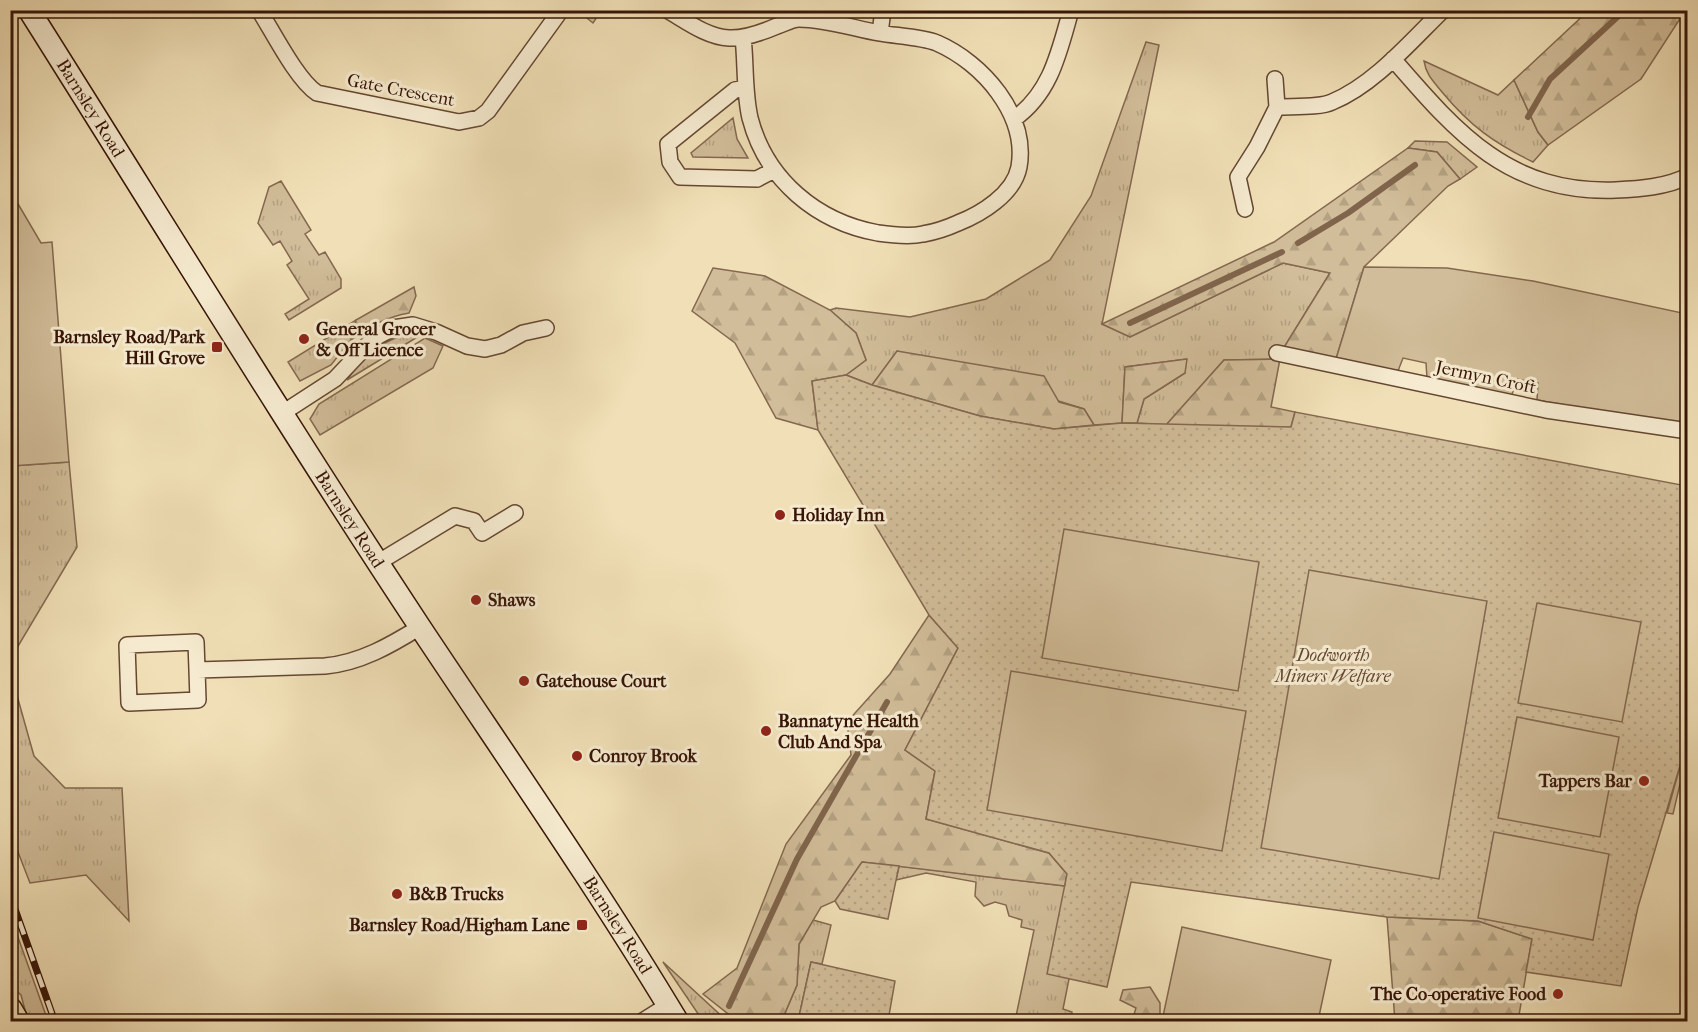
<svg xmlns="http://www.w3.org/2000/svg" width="1698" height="1032" font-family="'IM FELL French Canon',serif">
<defs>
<pattern id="grass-tufts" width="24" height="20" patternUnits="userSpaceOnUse" patternTransform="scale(1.5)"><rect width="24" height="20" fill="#d1bd99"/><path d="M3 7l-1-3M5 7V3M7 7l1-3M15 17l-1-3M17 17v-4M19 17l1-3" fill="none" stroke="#b4a282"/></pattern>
<pattern id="forest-firs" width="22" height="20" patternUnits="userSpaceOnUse" patternTransform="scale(1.5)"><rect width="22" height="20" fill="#d1bd99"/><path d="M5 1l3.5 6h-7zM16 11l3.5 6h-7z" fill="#b4a282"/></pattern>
<pattern id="park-dots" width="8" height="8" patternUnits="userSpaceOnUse" patternTransform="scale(1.5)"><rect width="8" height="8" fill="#d1bd99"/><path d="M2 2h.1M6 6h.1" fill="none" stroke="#b4a282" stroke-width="1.8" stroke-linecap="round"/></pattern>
</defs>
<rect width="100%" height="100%" fill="#f1e0b7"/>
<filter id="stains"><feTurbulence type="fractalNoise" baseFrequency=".00333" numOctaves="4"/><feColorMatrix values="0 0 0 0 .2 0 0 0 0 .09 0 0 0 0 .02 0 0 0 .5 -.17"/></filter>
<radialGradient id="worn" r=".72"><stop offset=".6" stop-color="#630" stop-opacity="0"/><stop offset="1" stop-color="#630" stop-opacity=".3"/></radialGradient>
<path fill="url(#grass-tufts)" stroke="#846850" stroke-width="1.5" d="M577,10H601V11L593,23Z
M1146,42L1159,45L1102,324L1130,337L1283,263L1330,273L1283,349L1280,359L1224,360L1166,425L1137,423L1144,399L1185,373L1186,359L1125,367L1122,423L1094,425L1084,409L897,351L872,385L846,375L866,360L856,333L830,310L836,308L910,317L986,299L1050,260L1091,196Z
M1424,61L1498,95L1514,80L1538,132L1548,145L1533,162C1494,143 1470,126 1442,92C1434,82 1426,75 1424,61Z
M733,118L737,139L748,158L693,157L691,153Z
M1415,141L1447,142L1477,167L1460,179L1437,152L1408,148Z
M281,181L311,230L305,234L319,255L325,252L341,279V288L289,320L285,314L309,299L287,265L292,261L280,241L273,245L258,223L269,187Z
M356,320L351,340L331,365L300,381L288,362Z
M404,335L419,336L347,380C363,357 376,344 404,335Z
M425,338L443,346L433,368L320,435L310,419L319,404Z
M69,462L77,547L11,658V466Z
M11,674L34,756L65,788H122L129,921L86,875L30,883L11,834Z
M899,866L1065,886L1069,979L1063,1009L1072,1012L1071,1021H1015L1034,930L1021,927L1022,920L1009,916L1006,905L995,902L984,906L975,896L976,882L926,873L896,880Z
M10,915L48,1021H28L21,995L11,986Z
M813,920L831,925L822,964L811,962L798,1021H788L785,1013L797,985L799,944Z
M663,962L727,1021H703Z"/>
<path fill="url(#forest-firs)" stroke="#846850" stroke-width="1.5" d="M1588,11H1688L1683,14L1641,79L1548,145L1538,132L1514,80Z
M1408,148L1437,152L1460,179L1448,186L1364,267L1336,359L1283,349L1330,273L1283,263L1130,337L1102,324L1274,242Z
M713,268L765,276L830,310L856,333L866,360L846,375L812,381L818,430L776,418L735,343L692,311Z
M414,287L416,296L409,313C386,317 369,326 351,340L356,320Z
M897,351L1044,376L1059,402L1084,409L1094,425L1054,429L980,416L872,385Z
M1187,359L1185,373L1144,399L1137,423H1122L1125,367Z
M1280,359L1271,407L1295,412L1291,427L1187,437L1166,425L1224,360Z
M929,615L958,648L905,750L935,771L926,819L1049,853L1067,874L1065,886L862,862L835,901L821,907L799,944L797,985L785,1013L788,1021H737L703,994L737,968L786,844L851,755L847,722L890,674Z
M1387,917L1478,921L1532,939L1518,1021H1395Z
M1150,987L1160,1003V1021H1132L1136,1008L1120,1000L1123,990Z"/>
<path fill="url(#park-dots)" stroke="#846850" stroke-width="1.5" d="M846,375L872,385L980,416L1054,429L1122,423L1291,427L1295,412L1687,486V742L1638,907L1621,986L1526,972L1532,939L1478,921L1387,917L1131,882L1107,987L1047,974L1067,874L1049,853L926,819L935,771L905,750L958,648L929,615L818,430L812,381Z
M862,862L899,866L888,919L840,909L835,901Z
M811,962L895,981L888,1021H798Z"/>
<path fill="#d1bd99" stroke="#846850" stroke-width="1.5" d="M11,192L41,243L52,242L69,462L11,466Z
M1364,267L1447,268L1533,281L1687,314V424L1620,415L1537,400L1538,383L1516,379L1512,395L1427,378L1426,363L1403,358L1398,371L1336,359Z
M1064,529L1259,562L1238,691L1042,658Z
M1309,570L1487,601L1439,879L1261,848Z
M1537,603L1641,622L1622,722L1518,703Z
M1011,671L1246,711L1222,851L987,810Z
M1517,717L1619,737L1600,837L1498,818Z
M1687,742V786L1680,784L1673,814L1667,813Z
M1494,832L1609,854L1593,940L1478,918Z
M1182,927L1331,960L1318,1021H1162Z"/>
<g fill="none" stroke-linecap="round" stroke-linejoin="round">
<path stroke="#80654c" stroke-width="6" d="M1528,117L1550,79L1625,10
M1298,243L1348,213L1415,165
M1130,323L1282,252
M729,1006L797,859L887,702"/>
<defs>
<path id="minor" d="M259,10C273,32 297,80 317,93L459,122L479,118L488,111L561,10
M667,10C686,21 707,37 729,38C745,39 763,32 777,26C784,24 792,19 799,19C825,19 853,28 879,33C896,36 922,37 937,43C983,63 1028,115 1019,167C1014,194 981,214 958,223C947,228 935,232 923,234C909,237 892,235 878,233C817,222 766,180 750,118C744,92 746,64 743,37
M880,33L883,10
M1393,59C1457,133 1509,194 1616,190C1639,189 1667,187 1688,176
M1275,79L1277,107
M746,88L735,90L668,144L670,162L680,177L757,179L774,170
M1014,119C1051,93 1059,52 1071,10
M1245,209L1238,177L1257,147L1277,107C1292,106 1320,108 1332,102C1374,85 1411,41 1443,10
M1277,353L1546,410L1688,431
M281,414L335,379L373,339L393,328L413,325L436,332L467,346L485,349L501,345L523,333L546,328
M379,562L455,516L474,521L482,533L515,513
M197,670L198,700L129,703L127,645L196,642L197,670L325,666C360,663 391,645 420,627
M641,1022L668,1005"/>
<g id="secondary">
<path id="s1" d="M29,10C159,216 286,424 420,627C507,758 597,887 678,1022"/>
</g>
<path id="trunk" d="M10,1010L17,1022"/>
</defs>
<use href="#minor" stroke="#654732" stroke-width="18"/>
<use href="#secondary" stroke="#361406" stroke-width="24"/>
<use href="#trunk" stroke="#361406" stroke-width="27"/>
<use href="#minor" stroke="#f6ebd0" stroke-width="15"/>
<use href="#secondary" stroke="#f6ebd0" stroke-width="21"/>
<use href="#trunk" stroke="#f1e0b7" stroke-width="24"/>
<defs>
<path id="rail" d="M10,895L55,1022"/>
</defs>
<use href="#rail" stroke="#361406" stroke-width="7"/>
<use href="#rail" stroke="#f6ebd0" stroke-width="4.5" stroke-dasharray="14" stroke-linecap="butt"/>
</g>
<g fill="#8f2418" stroke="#f6ebd0" stroke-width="2">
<circle cx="304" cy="339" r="6"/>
<rect x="211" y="341" width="12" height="12" rx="3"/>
<circle cx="780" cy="515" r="6"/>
<circle cx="476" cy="600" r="6"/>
<circle cx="524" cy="681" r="6"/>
<circle cx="766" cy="731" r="6"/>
<circle cx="577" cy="756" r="6"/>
<circle cx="1644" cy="781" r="6"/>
<circle cx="397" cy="894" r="6"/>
<rect x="576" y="919" width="12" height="12" rx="3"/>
<circle cx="1558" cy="994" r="6"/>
</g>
<g text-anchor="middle" stroke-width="6" stroke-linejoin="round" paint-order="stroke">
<g font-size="18" fill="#361406" stroke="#f6ebd0">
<text transform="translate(401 90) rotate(11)" y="6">Gate Crescent</text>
<text dy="6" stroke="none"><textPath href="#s1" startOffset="116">Barnsley Road</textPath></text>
<text transform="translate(1486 377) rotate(12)" y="6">Jermyn Croft</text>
<text dy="6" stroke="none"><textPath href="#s1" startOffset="602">Barnsley Road</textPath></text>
<text dy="6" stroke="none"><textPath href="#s1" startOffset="1088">Barnsley Road</textPath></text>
</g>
<g font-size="18" font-weight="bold" fill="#361406" stroke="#f6ebd0" text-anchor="start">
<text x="316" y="335">General Grocer<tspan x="316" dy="21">&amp; Off Licence</tspan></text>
<text x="205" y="343" text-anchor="end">Barnsley Road/Park<tspan x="205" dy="21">Hill Grove</tspan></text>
<text x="792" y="521">Holiday Inn</text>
<text x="488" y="606">Shaws</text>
<text x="536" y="687">Gatehouse Court</text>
<text x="778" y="727">Bannatyne Health<tspan x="778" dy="21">Club And Spa</tspan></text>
<text x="589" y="762">Conroy Brook</text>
<text x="1632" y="787" text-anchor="end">Tappers Bar</text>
<text x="409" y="900">B&amp;B Trucks</text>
<text x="570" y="931" text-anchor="end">Barnsley Road/Higham Lane</text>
<text x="1546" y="1000" text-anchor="end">The Co-operative Food</text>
</g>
<g font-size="18" font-style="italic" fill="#644732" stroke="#f6ebd0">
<text x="1333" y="661">Dodworth<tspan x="1333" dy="21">Miners Welfare</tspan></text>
</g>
</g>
<rect width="1698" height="1032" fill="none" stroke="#f1e0b7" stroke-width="36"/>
<rect x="12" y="12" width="1674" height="1008" fill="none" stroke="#361406" stroke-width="3"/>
<rect x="18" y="18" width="1662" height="996" fill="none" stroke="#361406" stroke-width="1.5"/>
<rect width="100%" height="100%" filter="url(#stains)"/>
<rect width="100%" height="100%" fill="url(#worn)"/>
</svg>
